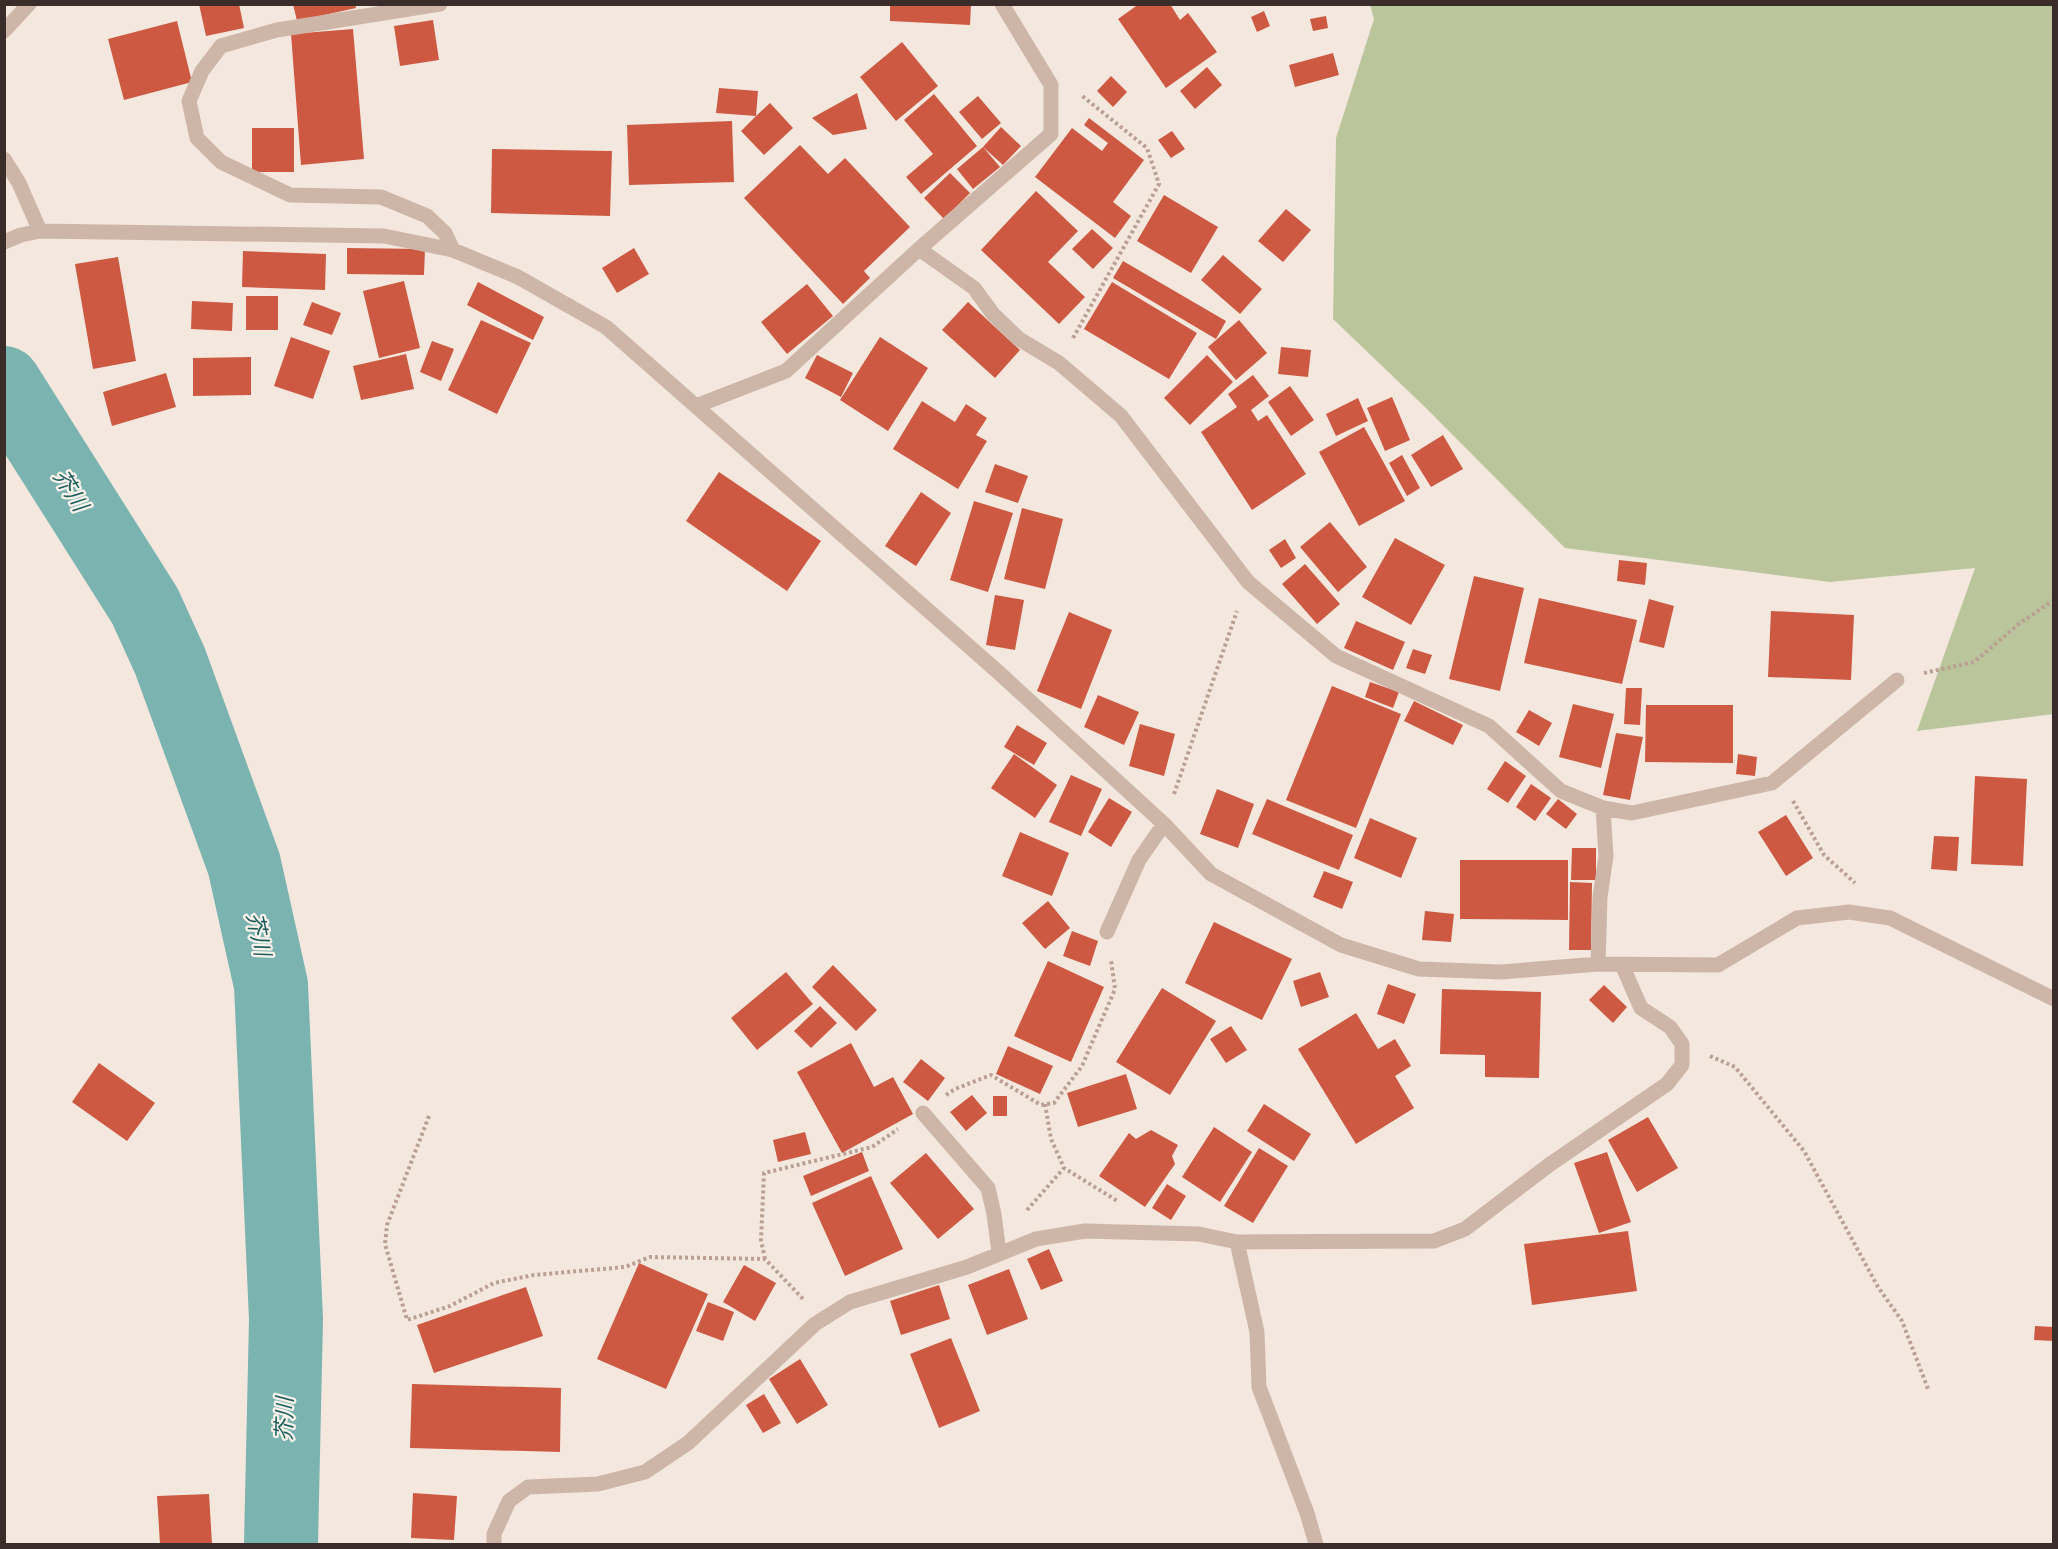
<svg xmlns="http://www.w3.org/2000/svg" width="2058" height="1549" font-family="Ubuntu,'Noto Sans JP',sans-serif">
<rect width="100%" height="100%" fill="#f4e8de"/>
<path fill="#bac59c" d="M1370,5H2053V714L1917,731L1975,568L1830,582L1565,548L1427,409L1333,319L1336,138L1374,19Z"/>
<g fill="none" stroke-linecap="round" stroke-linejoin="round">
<path stroke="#7bb3b1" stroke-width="74" d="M4,383L145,606L170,661L244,864L271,985L286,1319L281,1544"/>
</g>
<path fill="#cd5943" d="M199,4H239L244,28L206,36Z
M293,4H355L356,8L297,21Z
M1139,4H1170L1180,20L1188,13L1217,52L1166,88L1118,19Z
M890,5H971L970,25L890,21Z
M1264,11L1270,26L1257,32L1251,17Z
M1326,16L1328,28L1313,31L1310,19Z
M433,20L439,60L400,66L394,26Z
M177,21L192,82L124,100L108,39Z
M353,29L364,159L301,165L291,34Z
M902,42L938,86L896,121L860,77Z
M1333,53L1339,75L1295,87L1289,65Z
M1207,67L1222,85L1195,109L1180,91Z
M1111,76L1127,92L1113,107L1097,91Z
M719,88L758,91L756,116L770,103L793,128L764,155L741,131L756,116L716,113Z
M857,93L867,129L833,135L812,118Z
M934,94L977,146L921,194L906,177L933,154L904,120Z
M978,96L1001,123L982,139L959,112Z
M1089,118L1144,160L1113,202L1131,216L1115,238L1035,177L1072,128L1102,151L1108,143L1084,125Z
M732,121L734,182L629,185L627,125Z
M1001,127L1021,146L1003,165L983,147L1000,167L973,189L957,169L983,147Z
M252,128H294V172H252Z
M1172,131L1185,149L1171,158L1158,140Z
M800,145L828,174L845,158L910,227L864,271L870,278L843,304L744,198Z
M492,149L612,151L610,216L491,213Z
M950,173L970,193L944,219L924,198Z
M1036,191L1078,231L1048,262L1085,297L1059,324L981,250Z
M1164,195L1218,227L1191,273L1137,241Z
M1286,209L1311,230L1283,262L1258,241Z
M1092,229L1113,248L1093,269L1072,249Z
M347,248L425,249L424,275L347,274Z
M634,248L649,274L617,293L602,268Z
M243,251L326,254L325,290L242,287Z
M1223,255L1262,289L1240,314L1201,280Z
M118,257L136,361L93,369L75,264Z
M1123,261L1226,321L1216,339L1113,278Z
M404,281L420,348L379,358L363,291Z
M478,282L544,317L533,340L467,305Z
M1112,282L1197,333L1169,379L1084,329Z
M807,284L833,316L787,354L761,322Z
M246,296H278V330H246Z
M192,301L233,303L232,331L191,329Z
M312,302L341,313L332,335L303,325Z
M968,302L1020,350L995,378L942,330Z
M481,320L531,343L497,414L448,390Z
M1239,320L1267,353L1236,380L1208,347Z
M291,337L330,351L313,399L274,386Z
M880,337L928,368L888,431L840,400Z
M432,341L454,349L441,381L420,372Z
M1281,347L1311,350L1308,377L1278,374Z
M406,354L414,389L361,400L353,366Z
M817,355L853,373L841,397L805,378Z
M1207,355L1233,382L1190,425L1164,398Z
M251,357V395L193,396V358Z
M166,373L176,407L112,426L103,392Z
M1253,375L1269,396L1251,410L1258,421L1267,415L1306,474L1252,510L1201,432L1237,407L1228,394Z
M1290,386L1314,420L1291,436L1268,402Z
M1392,397L1410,440L1385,451L1367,408Z
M1358,398L1368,421L1336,436L1326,414Z
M922,401L955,422L966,404L987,418L976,435L987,441L958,489L893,449Z
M1364,427L1405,501L1359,526L1319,452Z
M1443,435L1463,469L1431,487L1411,455Z
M1402,455L1420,488L1407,496L1389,463Z
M995,464L1028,476L1018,503L985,492Z
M719,472L821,541L787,591L686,521Z
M921,492L951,513L916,566L885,546Z
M974,501L1013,513L988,592L950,580Z
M1022,508L1063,519L1045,589L1004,579Z
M1330,522L1367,567L1338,592L1300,547Z
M1395,538L1445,565L1411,625L1362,597Z
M1285,539L1296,558L1281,568L1269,550Z
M1619,560L1647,563L1645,585L1617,581Z
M1305,564L1340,604L1317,624L1282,584Z
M1474,576L1524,588L1500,691L1449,679Z
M995,595L1024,600L1015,650L986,645Z
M1539,598L1637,620L1622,684L1524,663Z
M1649,599L1674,606L1664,648L1639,642Z
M1771,611L1854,615L1851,680L1768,677Z
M1069,612L1112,630L1081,709L1037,691Z
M1356,621L1405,642L1393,670L1344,648Z
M1413,649L1432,655L1425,674L1406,668Z
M1370,682L1399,692L1393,708L1365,697Z
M1332,686L1401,714L1356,828L1286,800Z
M1626,688H1642L1640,725L1624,724Z
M1098,695L1139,712L1124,745L1084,727Z
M1414,701L1463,725L1453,745L1404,721Z
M1573,704L1614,714L1601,768L1559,757Z
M1646,705H1733V763L1645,762Z
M1529,710L1552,723L1539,746L1516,732Z
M1140,724L1175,734L1164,776L1129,766Z
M1017,725L1047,743L1034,765L1004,747Z
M1616,733L1643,737L1630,800L1603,795Z
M1014,754L1057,785L1035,818L991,788Z
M1738,754L1757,757L1755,776L1736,774Z
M1505,761L1526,776L1508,803L1487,789Z
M1071,775L1102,789L1081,836L1049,822Z
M1975,776L2027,779L2023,866L1971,864Z
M1531,784L1551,798L1535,821L1516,807Z
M1217,789L1254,804L1238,848L1200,834Z
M1109,798L1132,812L1111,847L1088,832Z
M1267,799L1353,835L1339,870L1252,834Z
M1558,799L1577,814L1566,829L1546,814Z
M1786,815L1813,858L1786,876L1758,832Z
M1370,818L1417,838L1401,878L1354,858Z
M1020,832L1069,853L1052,896L1002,876Z
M1934,836L1959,837L1957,871L1931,869Z
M1572,848H1596V880H1571Z
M1460,860H1568V920L1460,919Z
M1324,871L1353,882L1342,909L1313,897Z
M1570,882L1592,883L1591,950H1569Z
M1048,901L1070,928L1045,949L1022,923Z
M1425,911L1454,914L1451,942L1422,940Z
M1214,922L1292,959L1262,1020L1185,983Z
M1072,931L1098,941L1090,966L1063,956Z
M1048,961L1104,987L1071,1062L1014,1036Z
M833,965L877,1010L856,1031L812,987Z
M786,972L813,1004L757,1050L731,1018Z
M1320,972L1329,997L1301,1007L1293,981Z
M1388,984L1416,994L1404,1024L1377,1014Z
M1604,985L1627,1007L1613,1023L1589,1000Z
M1162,988L1216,1021L1170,1095L1116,1062Z
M1442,989L1541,992L1539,1078L1485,1077V1055L1440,1054Z
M820,1006L837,1023L811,1048L794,1031Z
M1356,1013L1378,1049L1395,1039L1411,1066L1395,1076L1414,1108L1356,1144L1298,1049Z
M1231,1026L1247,1050L1226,1063L1210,1039Z
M851,1043L874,1087L893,1077L913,1114L842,1153L797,1072Z
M1008,1046L1053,1066L1040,1094L996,1074Z
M921,1059L945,1078L928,1101L903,1082Z
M99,1063L155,1103L127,1141L72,1102Z
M1126,1074L1137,1109L1078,1127L1067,1093Z
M972,1095L987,1113L966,1131L950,1112Z
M993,1096H1007V1116H993Z
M1264,1104L1311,1134L1294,1161L1247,1131Z
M1648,1117L1678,1168L1637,1192L1608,1140Z
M1214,1127L1252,1152L1220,1202L1182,1177Z
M1151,1130L1178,1145L1172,1156L1175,1164L1145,1207L1099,1176L1129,1133L1136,1139Z
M805,1132L811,1154L778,1162L773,1140Z
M1259,1148L1288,1166L1253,1223L1224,1206Z
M862,1152L869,1171L811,1196L803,1176Z
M1607,1152L1631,1222L1599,1233L1574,1163Z
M926,1153L974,1209L938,1239L890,1183Z
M871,1176L903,1249L845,1276L812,1203Z
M1167,1184L1186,1196L1171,1220L1152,1208Z
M1628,1231L1637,1291L1532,1305L1524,1244Z
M1049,1249L1063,1281L1041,1290L1027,1259Z
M639,1263L708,1294L666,1389L597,1359Z
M744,1265L776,1283L755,1321L723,1302Z
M1009,1269L1028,1319L987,1335L968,1285Z
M939,1285L950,1319L901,1335L890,1301Z
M526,1287L543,1336L434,1373L417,1325Z
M708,1302L734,1312L723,1341L696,1331Z
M2035,1326L2054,1327V1341L2034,1340Z
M951,1338L980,1411L939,1428L910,1354Z
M800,1359L828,1405L797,1424L769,1379Z
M412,1384L561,1388L560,1452L410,1448Z
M764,1394L781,1423L763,1433L746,1405Z
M413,1493L457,1496L454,1540L411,1538Z
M209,1494L212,1544H160L157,1496Z"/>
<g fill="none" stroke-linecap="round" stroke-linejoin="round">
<path stroke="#b9a092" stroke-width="4" stroke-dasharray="3 3" stroke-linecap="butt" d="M1073,338L1159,184L1147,148L1081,95
M1924,673L1974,662L2020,623L2054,600
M1174,794L1237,611
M1793,801L1824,855L1855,883
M1710,1056L1735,1067L1804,1151L1878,1287L1902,1321L1928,1389
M946,1095L955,1089L991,1075L1041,1105L1054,1103L1082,1066L1115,989L1111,960
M1045,1104L1051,1139L1064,1168L1119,1202
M429,1116L387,1225L385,1244L407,1320L450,1306L494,1283L534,1275L625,1267L650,1257L765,1259L803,1299
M1027,1210L1064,1168
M765,1259L761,1240L764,1173L872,1147L898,1129"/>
<path stroke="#cdb6a8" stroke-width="15" d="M440,4L277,30L221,46L202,71L189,101L197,138L221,162L290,195L381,197L427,216L445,233L453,250
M4,31L29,4
M4,159L19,183L40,231
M4,242L21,235L40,231L384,236L453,250L518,277L606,327L997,671L1164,824L1211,874L1341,945L1419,969L1501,972L1598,964L1718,965L1797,918L1849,912L1890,918L2054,999
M919,249L1051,134V85L1002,4
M696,406L786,371L919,249L974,288L993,314L1019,339L1059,363L1121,416L1248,582L1336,656L1489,726L1561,791L1603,808L1632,813L1772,783L1897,680
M1107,932L1139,860L1164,824
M1598,964L1600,897L1606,856L1603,808
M923,1113L988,1188L994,1214L999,1253
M1237,1242L1257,1332L1259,1387L1307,1513L1316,1544
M494,1544V1534L509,1501L528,1487L598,1484L645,1472L688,1443L815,1324L850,1302L967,1267L1036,1239L1085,1231L1199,1234L1237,1242L1434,1241L1465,1229L1549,1165L1667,1084L1682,1065V1044L1670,1027L1641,1008L1622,965"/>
</g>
<g text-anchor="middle" stroke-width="4.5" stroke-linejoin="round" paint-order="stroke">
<g font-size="22" font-style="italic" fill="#1b5f5d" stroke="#fbf2eb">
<text transform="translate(71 490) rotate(58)" y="8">芥川</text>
<text transform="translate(259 934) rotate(78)" y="8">芥川</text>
<text transform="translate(284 1419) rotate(-89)" y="8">芥川</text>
</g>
</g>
<rect width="2058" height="1549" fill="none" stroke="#3a2d29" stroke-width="12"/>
</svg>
